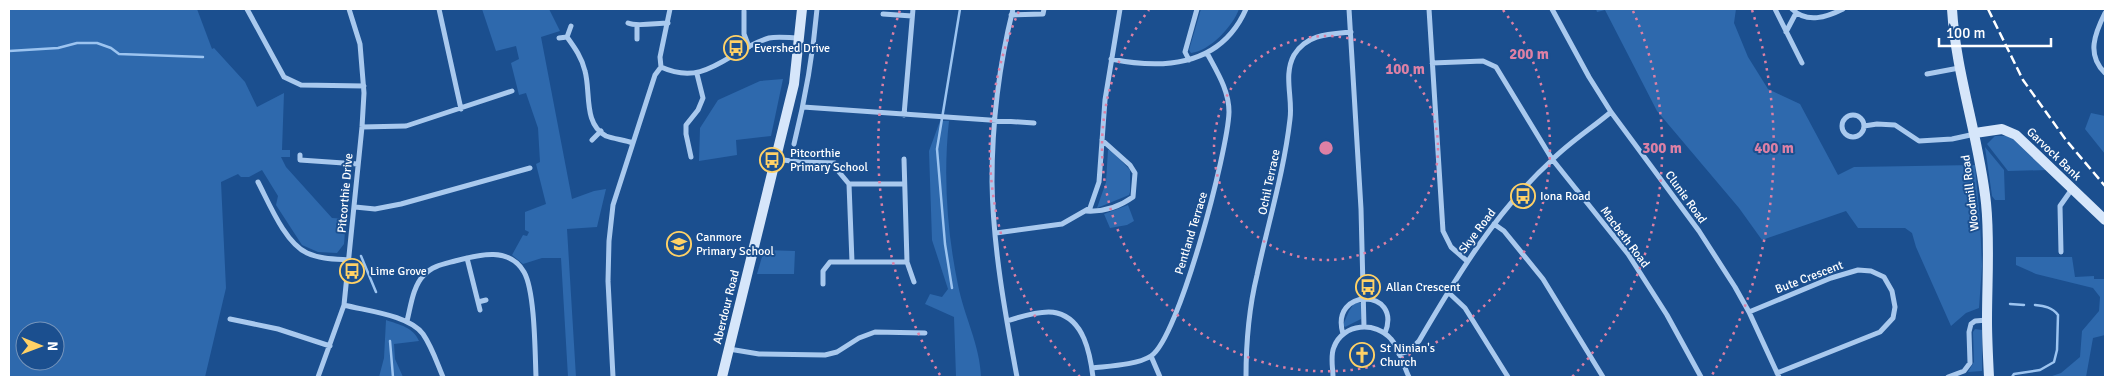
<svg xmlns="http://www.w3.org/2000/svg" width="2114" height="386" font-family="Signika,sans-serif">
<rect width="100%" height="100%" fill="#1b4f8f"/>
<path fill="#2e69ad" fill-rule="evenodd" d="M9,9H197L212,49L214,48L245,82L257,107L284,93L282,150H290V157H281L286,167L332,218L346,219L344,244L337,253L318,252L302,245L276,205L278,196L262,170L249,177H241L238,174L221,182L226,288L205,377H9ZM25,331H55V361H25Z
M482,9H549L560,31L541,37L572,199L594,191L606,189L597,227L567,229L576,377H568L561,258H542L523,264L512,255L523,235L527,236L529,232L525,230V212L546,204L536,164L540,162L538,128L526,93L519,95L511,63L519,59L516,46L496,51Z
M1201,9H1239C1233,26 1210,51 1191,53L1189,50Z
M1596,9H1736L1734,23L1748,57L1768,89L1800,104L1838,175L1854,167L1975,165L1980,220L1982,266L1979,308L1966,313L1951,326L1916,247L1912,233L1905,228H1858L1846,211L1762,240L1739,208L1657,111L1605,10L1597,12Z
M783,79L771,136L736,140L737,155L699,161L700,128L718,100L760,81Z
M2091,113L2105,116V154L2085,129Z
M940,121H949C943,175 947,232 958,285C964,316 980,345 981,377H956L954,317L925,304L930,294L942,297L948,289L932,240L929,151Z
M1995,136H2007L2014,139L2047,170L2008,171L1987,144Z
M1985,147L2004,170L2005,200H1995L1992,196Z
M1108,150H1111L1130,170V192L1129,195L1097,208L1106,182Z
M1128,205L1134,221L1127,225L1110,228L1104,214Z
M764,250L795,251L794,274H757Z
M2016,257H2072L2075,277L2094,276V279H2105V335L2093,338L2086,377H2049L2061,373L2080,357L2082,331L2099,311L2100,297L2093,288L2036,274L2016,265Z
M1355,302L1361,303V319L1345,327L1343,325L1349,311Z
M386,320C400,325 413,327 419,341L394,344L395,359L403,377H379L384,358Z
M1975,329L1982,330V371L1968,372L1974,362L1973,332Z"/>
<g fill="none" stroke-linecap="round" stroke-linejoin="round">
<path stroke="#9cc4f0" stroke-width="2.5" d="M9,51L58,48L77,43H97L111,48L119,54L203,57
M361,256L376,292
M952,288L945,244L937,149L960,9
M2010,304L2024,305
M390,341L393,377
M2012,377L2014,374L2040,370L2054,362L2057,350L2058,315C2052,307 2044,306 2035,305"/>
<path stroke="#a9c9ee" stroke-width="5" d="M247,9L284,77L301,85L364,86
M439,9L461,109
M1013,9C999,65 992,124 992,182C993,247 1005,313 1017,377
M1349,9L1361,209L1364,327
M1429,9L1443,231L1451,247L1467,261
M1552,9L1589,77L1611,112L1699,231L1735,287L1749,312L1779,377
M1775,9L1802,63
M1792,9C1807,24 1827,17 1843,9
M744,11V34L749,47
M2105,13C2095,33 2086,55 2105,73
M883,14L912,16
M1011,15L1043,14L1044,9
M628,23C636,27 657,23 668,23
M1786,32L1796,13
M567,37L571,26
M559,38L567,37C575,48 582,58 585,71C591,92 583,124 606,136C614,139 625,140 633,143
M637,39V25
M1111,59C1165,70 1221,66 1246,9
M1189,60L1185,52L1197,9
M1432,63L1483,61L1496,67L1552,159L1628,254L1667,315L1701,377
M661,67C707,88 728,50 769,38C778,36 790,38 800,38
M1927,74L1959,68
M803,107L1034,123
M1842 126a11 11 0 1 1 22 0a11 11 0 1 1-22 0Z
M904,115L913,9
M1864,126L1877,124L1895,125L1919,141L1952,139L1975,134
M362,127L406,126L512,91
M592,140L601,131
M794,144C805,100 813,55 817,9
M300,155V160L358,164
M691,157L686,134V125L698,110L703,98L697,74
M776,159L799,162L835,163L839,172L849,184L852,262
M904,159L907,262
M258,182C269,203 285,243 307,253C320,259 335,259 349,260
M849,184H903
M355,207L375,209L401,204L530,168
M1086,211C1103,212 1119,207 1133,197L1135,173L1130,165L1102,140
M1494,224L1504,231L1543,279L1603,377
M996,233L1062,224L1090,208L1099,182L1105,100L1120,9
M2061,252L2060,206L2072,189
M467,258L480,310
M823,284V271L830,262H907L914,282
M1448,292L1465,308L1508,377
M478,302L486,300
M344,305C367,311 409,315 423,334C432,347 437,363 443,377
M1749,312L1831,278L1858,270L1871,271L1884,277L1892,291L1895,307L1893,318L1880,332L1777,373
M230,319L278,329L330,346
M407,321C411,305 413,286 424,275C432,266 444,264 455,261C478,255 509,246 524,272C535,291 535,353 536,377
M1007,321C1019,317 1044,309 1057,313C1084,320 1090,353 1093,377
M1343,334C1329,287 1403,288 1385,333
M729,349L759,354L825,355L837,352L859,338L875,332L925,333
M1399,354L1409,351L1419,341C1457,276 1496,211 1552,160C1570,142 1592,128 1611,112
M1151,356L1160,377
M1092,368C1109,366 1137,365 1151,356C1179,338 1228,150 1229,112C1229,90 1217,72 1207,53
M318,377L344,305L362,127L364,93L360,44L349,9
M613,377L608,281L609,241L613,205L655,75L661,67L660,57L670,9
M1246,377C1246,343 1249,308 1257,275C1268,223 1284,172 1290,119C1293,98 1283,75 1294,55C1307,34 1329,34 1351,32
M1333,377C1333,368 1330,356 1334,347C1343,323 1376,321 1391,339C1400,349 1403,365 1409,377
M1948,377L1964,371L1970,363L1969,332L1971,324L1975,321L1987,320"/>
<path stroke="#d6e6fa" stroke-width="10" d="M1952,9C1956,75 1979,137 1986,203C1990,242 1987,281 1987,320C1987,339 1988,358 1989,377
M1975,133L2002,129L2016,135L2105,220
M722,377L794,84L802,9"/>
<path stroke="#fff" stroke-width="2.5" stroke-dasharray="9 4" stroke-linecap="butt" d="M1988,9L2023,80L2066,140L2105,186"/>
</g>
<g fill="none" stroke="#dd80a5" stroke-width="2.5" stroke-dasharray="2.5 5">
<circle cx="1326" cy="148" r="112"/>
<path d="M1503 10A224 224 0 1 1 1149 10"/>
<path d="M1080 377A336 336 0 0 1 1019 11M1633 11A336 336 0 0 1 1572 377"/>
<path d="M940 375A448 448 0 0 1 900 10M1752 10A448 448 0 0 1 1712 375"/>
</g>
<defs>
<symbol id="bus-ring" viewBox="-11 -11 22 22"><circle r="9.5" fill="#1b4f8f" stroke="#ffd166" stroke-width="1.5"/><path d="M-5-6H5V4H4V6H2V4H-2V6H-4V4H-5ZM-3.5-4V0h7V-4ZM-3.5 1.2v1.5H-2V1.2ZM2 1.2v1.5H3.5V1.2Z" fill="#ffd166"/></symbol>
<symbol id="school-ring" viewBox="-11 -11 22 22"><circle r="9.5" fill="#1b4f8f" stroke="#ffd166" stroke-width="1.5"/><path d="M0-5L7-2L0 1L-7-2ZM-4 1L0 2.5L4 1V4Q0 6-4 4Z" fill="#ffd166"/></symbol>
<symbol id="church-ring" viewBox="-11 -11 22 22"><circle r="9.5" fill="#1b4f8f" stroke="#ffd166" stroke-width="1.5"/><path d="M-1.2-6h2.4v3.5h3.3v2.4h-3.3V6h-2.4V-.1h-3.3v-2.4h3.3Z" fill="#ffd166"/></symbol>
</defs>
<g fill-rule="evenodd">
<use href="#bus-ring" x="722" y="34" width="28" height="28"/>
<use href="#bus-ring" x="758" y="146" width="28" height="28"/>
<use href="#bus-ring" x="1509" y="182" width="28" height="28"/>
<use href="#school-ring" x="665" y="230" width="28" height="28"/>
<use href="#bus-ring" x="338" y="257" width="28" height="28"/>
<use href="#bus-ring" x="1354" y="273" width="28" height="28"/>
<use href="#church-ring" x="1348" y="341" width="28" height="28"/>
</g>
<g text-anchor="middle" stroke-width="4" stroke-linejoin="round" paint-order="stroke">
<g font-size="12" fill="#fff" stroke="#1b4f8f" text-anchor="start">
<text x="754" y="52">Evershed Drive</text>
<text x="790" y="157">Pitcorthie<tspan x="790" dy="14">Primary School</tspan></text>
<text x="1540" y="200">Iona Road</text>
<text x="696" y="241">Canmore<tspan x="696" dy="14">Primary School</tspan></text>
<text x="370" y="275">Lime Grove</text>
<text x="1386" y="291">Allan Crescent</text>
<text x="1380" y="352">St Ninian's<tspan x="1380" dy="14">Church</tspan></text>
</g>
<g font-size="12" fill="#fff" stroke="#1b4f8f">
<text transform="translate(2054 154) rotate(44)" y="4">Garvock Bank</text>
<text transform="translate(1269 182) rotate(-78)" y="4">Ochil Terrace</text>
<text transform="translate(345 193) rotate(-85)" y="4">Pitcorthie Drive</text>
<text transform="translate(1970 193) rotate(-97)" y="4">Woodmill Road</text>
<text transform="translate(1686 197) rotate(54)" y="4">Clunie Road</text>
<text transform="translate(1477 231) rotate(-53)" y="4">Skye Road</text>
<text transform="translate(1191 233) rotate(-73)" y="4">Pentland Terrace</text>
<text transform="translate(1625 237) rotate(53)" y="4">Macbeth Road</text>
<text transform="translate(1809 277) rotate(-21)" y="4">Bute Crescent</text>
<text transform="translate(726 307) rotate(-76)" y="4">Aberdour Road</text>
</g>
</g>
<circle cx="1326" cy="148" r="8" fill="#dd80a5" stroke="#1b4f8f" stroke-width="2.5"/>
<g font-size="15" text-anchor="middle" font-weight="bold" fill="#dd80a5" stroke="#1b4f8f" stroke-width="4" stroke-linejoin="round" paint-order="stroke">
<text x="1529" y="59">200 m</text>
<text x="1405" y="74">100 m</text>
<text x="1662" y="153">300 m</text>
<text x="1774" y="153">400 m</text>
</g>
<rect width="2114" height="386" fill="none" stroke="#ffffff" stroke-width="20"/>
<g transform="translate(40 346) rotate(91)"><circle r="24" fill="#1b4f8f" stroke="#7695bc"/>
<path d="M0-4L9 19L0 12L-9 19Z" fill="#ffd166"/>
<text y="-8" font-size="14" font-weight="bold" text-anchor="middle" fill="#ffffff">N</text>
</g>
<path d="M1939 38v8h112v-8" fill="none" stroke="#ffffff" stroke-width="2.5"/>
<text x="1946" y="38" font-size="15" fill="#ffffff" stroke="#1b4f8f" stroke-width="4" paint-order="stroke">100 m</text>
</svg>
